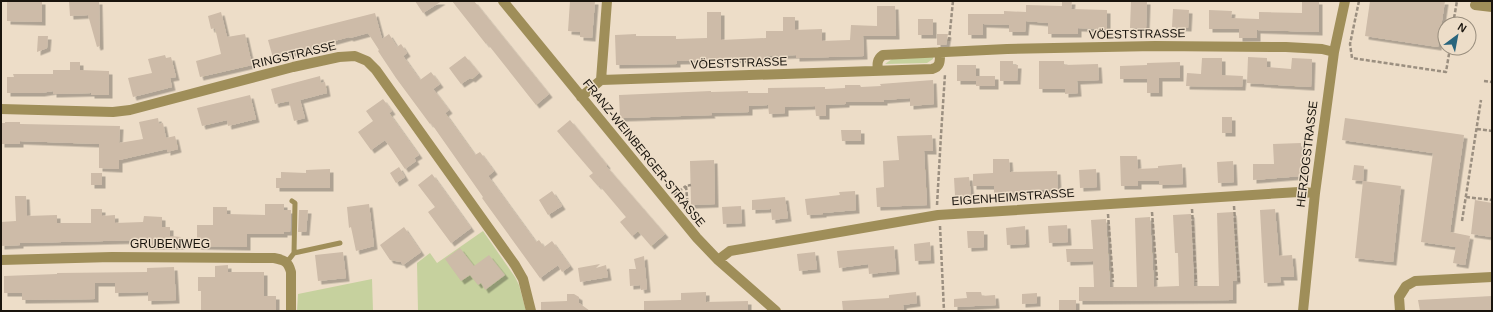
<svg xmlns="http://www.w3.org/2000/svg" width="1493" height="312" font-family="Helvetica,sans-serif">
<defs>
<filter id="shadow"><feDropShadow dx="3.5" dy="3.5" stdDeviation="0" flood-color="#0004"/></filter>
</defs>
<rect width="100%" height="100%" fill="#edddc8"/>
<path fill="#c6d19e" d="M933,57V59L927,63L885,64L892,59Z
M483,231L515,277L519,285L526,311H418L417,263L430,253L437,263Z
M372,279L373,311H297L298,294Z"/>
<path fill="#cdbba8" filter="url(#shadow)" d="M7,1H42V22L7,21Z
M69,1H99L100,46L97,47L88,15L70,16Z
M415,1H442L423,13Z
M452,1H474L549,94L536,105L487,43L486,44Z
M570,1H595L592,38L580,37V32L568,31Z
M1062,1H1072L1071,9L1107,10V29L1078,28V34H1048V23L1026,21L1025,32H1009V25L983,24V35H968V14H1004V11L1026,12V5L1062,6Z
M1131,1H1147L1146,28H1130Z
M1302,1H1319V32L1257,30V38H1239V29H1209V10L1232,11L1231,18L1259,19V12L1302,13Z
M1370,1H1445L1438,47L1365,36Z
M877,6H895L896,36H863L864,56L796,58V55L765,56V63H754V59L677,61V64L616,65L615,35L636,34V36H676V39L707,38V12H721V40L766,38V31H783V17H795V30L822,29V41L850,40L851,25L877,26Z
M1173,9L1189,10L1188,28L1172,27Z
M221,12L227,37L245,34L252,65L200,77L196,61L221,54L215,28L211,29L208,16Z
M375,13L382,39L389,34L397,47L401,44L407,53L403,56L420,80L431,72L440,84L433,89L449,110L445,113L475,155L480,152L494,171L488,176L536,242L539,240L544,247L552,241L570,266L562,272L558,265L540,278L482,198L483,197L431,123L430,124L396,78L378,51L379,50L368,33L350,38L349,37L273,58L268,40Z
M918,19H933V35H918Z
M937,34H948L946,45H937Z
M38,36H48L47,48L37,52Z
M165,55L166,58L171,57L176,77L170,78L172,87L133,97L128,78L152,73L148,59Z
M465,56L479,73L472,79L470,78L461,84L449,68Z
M1248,57L1267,58V67L1291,69L1292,58L1312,59L1311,87L1247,83Z
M1202,58H1222V75L1243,76L1242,87L1186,86L1187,73L1201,74Z
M1000,61H1013V65H1018L1017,81H1000Z
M1039,61H1064V65L1098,64L1099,80L1077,81L1078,93L1065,94V89H1039Z
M70,62H80V70L109,71V95H91V93L53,94V91L41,93H7V77H14L13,74H53V70H70Z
M1180,62V78H1159V93H1147V79H1120V66L1147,65V63Z
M957,65H976V81H957Z
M320,76L321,83L325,82L327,93L300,100L305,118L294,121L289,101L275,104L271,89Z
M976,76H995V86H976Z
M933,80L934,104L910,106V98L884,100V102H846V104L826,105V116H816L815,106L785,107V113L769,114L768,105L749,106V112L711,113L712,115L620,118L619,95L711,91V92L748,91V93H768V88L825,87V89L845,88V85H860L861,87L881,86L880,84Z
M250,95L256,119L228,126L227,120L202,126L197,108Z
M383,99L392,111L389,113L419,155L414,158L416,161L405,169L385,140L371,150L358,132L373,121L366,111Z
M1222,117H1232V133H1222Z
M158,118L159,124L163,123L166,138L175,136L178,149L167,152V149L119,160V169L99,168V144L20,141V144H1V123H5V122H20V124L120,126L119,143L143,139L139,122Z
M1345,118L1464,135L1450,232L1470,236L1465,265L1453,263L1456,247L1421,242L1433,153L1342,140Z
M570,120L607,165L606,166L665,234L651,246L638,231L632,236L620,222L626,217L599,185L598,186L589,176L593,173L557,131Z
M841,130H861V141H842Z
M932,135L933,151H924L927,205L877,207L876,188L884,187L883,161L899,160L897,136Z
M1301,143L1302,176L1253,180V164H1274L1273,144Z
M1120,156H1137L1138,169L1158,168V166L1182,164L1183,184L1159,185V181H1138V186H1121Z
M993,159H1009L1010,172L1057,171L1058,189L1022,191V193L994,194V186H973V174L993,173Z
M714,160L715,204L691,205L690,161Z
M1233,161L1234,182L1218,183L1217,162Z
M1354,165L1364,166L1363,181L1352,180Z
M399,167L405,177L396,183L390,173Z
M330,169V188H276V178H281V172L306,173V170Z
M1096,169L1097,187L1080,188L1079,170Z
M91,173H102V185H91Z
M432,174L471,228L451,243L428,212L435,207L418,185Z
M969,177L971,195L955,196L954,178Z
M1363,181L1401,186L1393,262L1355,258Z
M552,191L562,206L548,215L539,200Z
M855,191L856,210L823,213V214L807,215L805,199L840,195L839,192Z
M15,196H26L27,216L57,215V223H91V209H102V216L115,215V223L143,222L144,216L162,217V227H170V236L181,237V246H146V240L20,243V245L1,246V222L16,221Z
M785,197L788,218L772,220L771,209L752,210V200Z
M1475,200L1492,203V237L1471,234Z
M265,204H284V210H291L290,232H284V234H247V247L197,246V225H213V207H227V214L265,215Z
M369,204L374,246L356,251L351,227L349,228L347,207Z
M741,206L742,223L723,224L722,207Z
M1275,209L1279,256L1292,255L1294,277H1280L1281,282L1264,283L1260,210Z
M299,210H308L306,232H298Z
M1233,212L1237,280L1233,281V300L1079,301V287H1094L1093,261L1067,262L1066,249H1093L1091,220L1106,219L1110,287H1137L1135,218L1150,217L1154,287L1179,286L1178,253H1175L1173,215L1191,214L1194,286H1219L1217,213Z
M1067,225L1068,242L1049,243L1048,226Z
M1025,226L1026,244L1007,245L1006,228Z
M404,227L421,252L403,265L401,262L390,260L380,245Z
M967,231H984V247L968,248Z
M930,242L931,260L915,261L914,244Z
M894,246L896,271L869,274L868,264L839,268L837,251Z
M460,248L474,266L489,255L505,275L485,290L481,283L478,285L470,275L461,281L445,259Z
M343,252L346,278L318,281L315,255Z
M815,252L817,269L799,271L797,254Z
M644,256L647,289L641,290L640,285L630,286L629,269H636L634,259Z
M600,264L596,268L606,265L608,277L580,282L578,268Z
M228,265V272H264V296H276V311H201V291H198V277H215V266Z
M174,267L176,300L148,301V292L115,293V283H95V299L22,300V293H4V276L57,274V273L147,272V268Z
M706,292V302L748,301V311H644V301L681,300V293Z
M916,292L917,303L903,305L904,311H843L842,301L889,298V295Z
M966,292H981L982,296L995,295L996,305L954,307V299L967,298Z
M1037,293V303L1022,304V294Z
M567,294H574L579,297V303L590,311H541V302L567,301Z
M1492,296V311H1420L1418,300Z
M1059,300H1076V310L1059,311Z"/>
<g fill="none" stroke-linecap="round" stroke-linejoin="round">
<path stroke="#9b8f80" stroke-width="2.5" stroke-dasharray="4 2" stroke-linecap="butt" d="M1359,1L1350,44L1352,58L1446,72L1450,48
M1453,24L1457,1
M949,41L953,1
M1484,81L1492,82
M1477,129L1492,131
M674,195L686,186
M1466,197L1492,200
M937,205L941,135L945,74
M1234,206L1239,283
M688,208L686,186L691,185
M1192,209L1196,282
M1152,212L1157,280
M1108,214L1113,282
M1462,221L1481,100
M940,226L944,311"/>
<path stroke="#9f8e59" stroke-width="5" d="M292,201L295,203L294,253
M287,262L294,253L340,243"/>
<path stroke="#9f8e59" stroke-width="10" d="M503,1L697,238L718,260L776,311
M1475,5L1492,7
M878,71C877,64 877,59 883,55L1007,49L1155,46L1286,47L1322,49L1334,52
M601,80L932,69C941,67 940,60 940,52
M581,97L601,80L607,1
M1,109L113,112L130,110L293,67L339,57L355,56L367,61L376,70L515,265L523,279L531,311
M1,260L112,257L274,258C284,260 288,261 291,272V311
M718,260L730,251L938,215L1299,192L1315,193
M1303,311L1315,193L1334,52L1345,1
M1400,311L1399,297L1406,286L1415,281L1492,277"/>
</g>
<g text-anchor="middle" stroke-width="3" stroke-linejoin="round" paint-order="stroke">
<g font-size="12" fill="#19140d" stroke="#edddc8">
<text transform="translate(1137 34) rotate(-1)" y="4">VÖESTSTRASSE</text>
<text transform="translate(294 55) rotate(-13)" y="4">RINGSTRASSE</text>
<text transform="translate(739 63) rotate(-2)" y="4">VÖESTSTRASSE</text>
<text transform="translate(644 153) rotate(51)" y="4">FRANZ-WEINBERGER-STRASSE</text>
<text transform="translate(1307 154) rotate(-83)" y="4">HERZOGSTRASSE</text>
<text transform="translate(1013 197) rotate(-4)" y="4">EIGENHEIMSTRASSE</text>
<text x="170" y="248">GRUBENWEG</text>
</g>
</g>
<rect width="1493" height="312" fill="none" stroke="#19140d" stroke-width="4"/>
<g transform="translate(1457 36) rotate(32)"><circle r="19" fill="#edddc8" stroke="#988d7d"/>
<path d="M0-3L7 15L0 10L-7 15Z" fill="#29657d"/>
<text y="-6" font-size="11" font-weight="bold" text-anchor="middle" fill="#19140d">N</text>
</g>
</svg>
